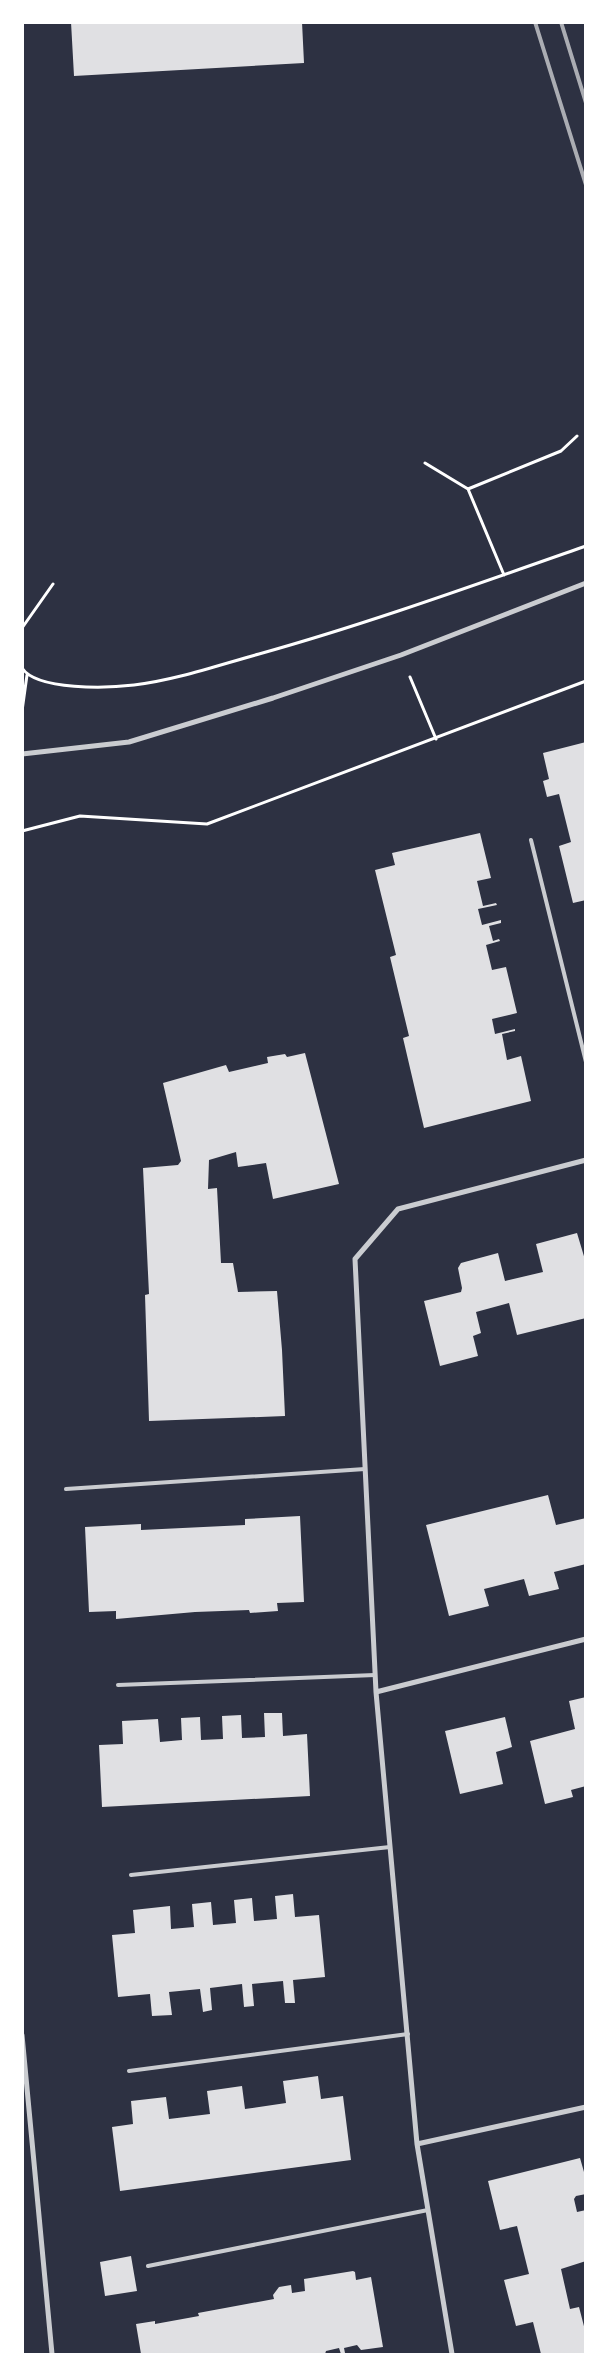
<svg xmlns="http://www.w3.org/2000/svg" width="608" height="2377" font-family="'Alegreya Sans',sans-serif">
<rect width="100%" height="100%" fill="#2d3142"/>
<path fill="#e0e0e3" d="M71,22H302L304,63L74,76Z
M586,742V900L573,903L559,846L571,842L559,794L547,797L543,781L549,779L543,753Z
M480,833L491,878L477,881L483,906L496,903L497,905L478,909L482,925L501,920V923L489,926L493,941L499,939L500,941L486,945L492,970L506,967L517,1013L492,1019L495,1034L515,1029V1031L502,1034L507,1060L521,1056L531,1101L424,1128L403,1038L409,1036L390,957L396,955L375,870L395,865L392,853Z
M305,1053L339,1184L273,1199L266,1163L238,1167L236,1152L209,1160L208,1189L217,1188L221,1263H233L238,1292L277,1291L282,1350L285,1416L149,1421L145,1295L149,1294L143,1168L178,1165L181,1161L163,1083L226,1065L229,1072L268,1063L267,1057L285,1054L287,1057Z
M577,1233L586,1263V1318L517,1335L509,1303L476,1312L481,1333L473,1336L478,1356L440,1366L424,1301L461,1292L462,1288L458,1268L461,1263L498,1253L505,1281L543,1272L536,1244Z
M548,1495L556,1525L586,1518V1564L554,1572L559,1589L529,1596L524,1579L484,1589L489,1606L449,1616L426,1525Z
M300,1516L304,1602L277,1603L278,1611L250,1613L249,1610L195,1612L116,1619V1611L89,1612L85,1527L141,1524V1530L245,1525V1519Z
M586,1697V1786L571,1790L573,1797L545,1804L530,1741L575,1729L569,1701Z
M264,1713H282L283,1736L307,1734L310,1796L102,1807L99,1745L123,1744L122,1721L158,1719L160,1742L182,1740L181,1718L200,1717L201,1740L223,1739L222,1716L241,1715L242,1738L265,1737Z
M505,1717L512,1747L496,1752L503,1784L460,1794L445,1731Z
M293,1894L295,1917L319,1915L325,1977L293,1980L295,2003H285L283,1981L252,1984L254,2006L244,2007L242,1984L210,1988L212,2010L203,2012L200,1989L169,1992L172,2015L152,2016L150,1994L118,1997L112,1935L135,1933L133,1910L170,1906L171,1929L194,1927L192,1904L211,1902L213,1925L236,1923L234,1900L252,1898L254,1921L277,1919L275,1896Z
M318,2076L321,2099L343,2096L351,2160L120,2191L112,2127L133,2124L131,2101L166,2097L169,2119L210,2114L207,2091L242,2086L245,2109L286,2103L283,2081Z
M580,2158L586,2179V2194L576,2196L574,2199L577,2212L586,2210V2261L561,2269L570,2309L579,2307L586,2334V2354H541L533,2322L516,2326L504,2280L529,2274L517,2226L500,2230L488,2181Z
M131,2256L137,2291L105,2296L100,2262Z
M353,2271L355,2272L356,2280L371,2277L383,2347L361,2350L357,2345L344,2348L345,2353L341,2354L339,2348L326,2351L325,2354H141L136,2324L155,2321V2324L199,2316L198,2313L274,2299L273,2295L279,2287L291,2285L292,2293L305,2291L304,2279Z"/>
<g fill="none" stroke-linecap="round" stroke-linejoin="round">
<path stroke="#fff" stroke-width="3" d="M425,463L468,489L561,451L577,436
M468,489L504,575
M22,628L53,584
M22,668C37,691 109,688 134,685C176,680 219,665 259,654C370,623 477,584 586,546
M410,677L436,739
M22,711L27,675
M22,831L80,816L207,824L586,681"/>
<path stroke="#caccd0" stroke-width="4" d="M531,840L586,1062
M66,1489L365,1469
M118,1685L375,1675
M131,1875L390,1847
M129,2071L408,2034
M148,2266L428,2210"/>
<path stroke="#caccd0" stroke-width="5" d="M22,754L129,742L273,698L401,655L586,583
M376,1692L586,1639
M22,2035L52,2354
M417,2144L586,2107
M452,2354L417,2144L376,1692L355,1259L398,1209L586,1160"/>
<path stroke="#abadb3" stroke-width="4" d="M535,22L586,185
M561,22L586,103"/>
</g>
<rect width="608" height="2377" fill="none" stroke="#ffffff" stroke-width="48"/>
</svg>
